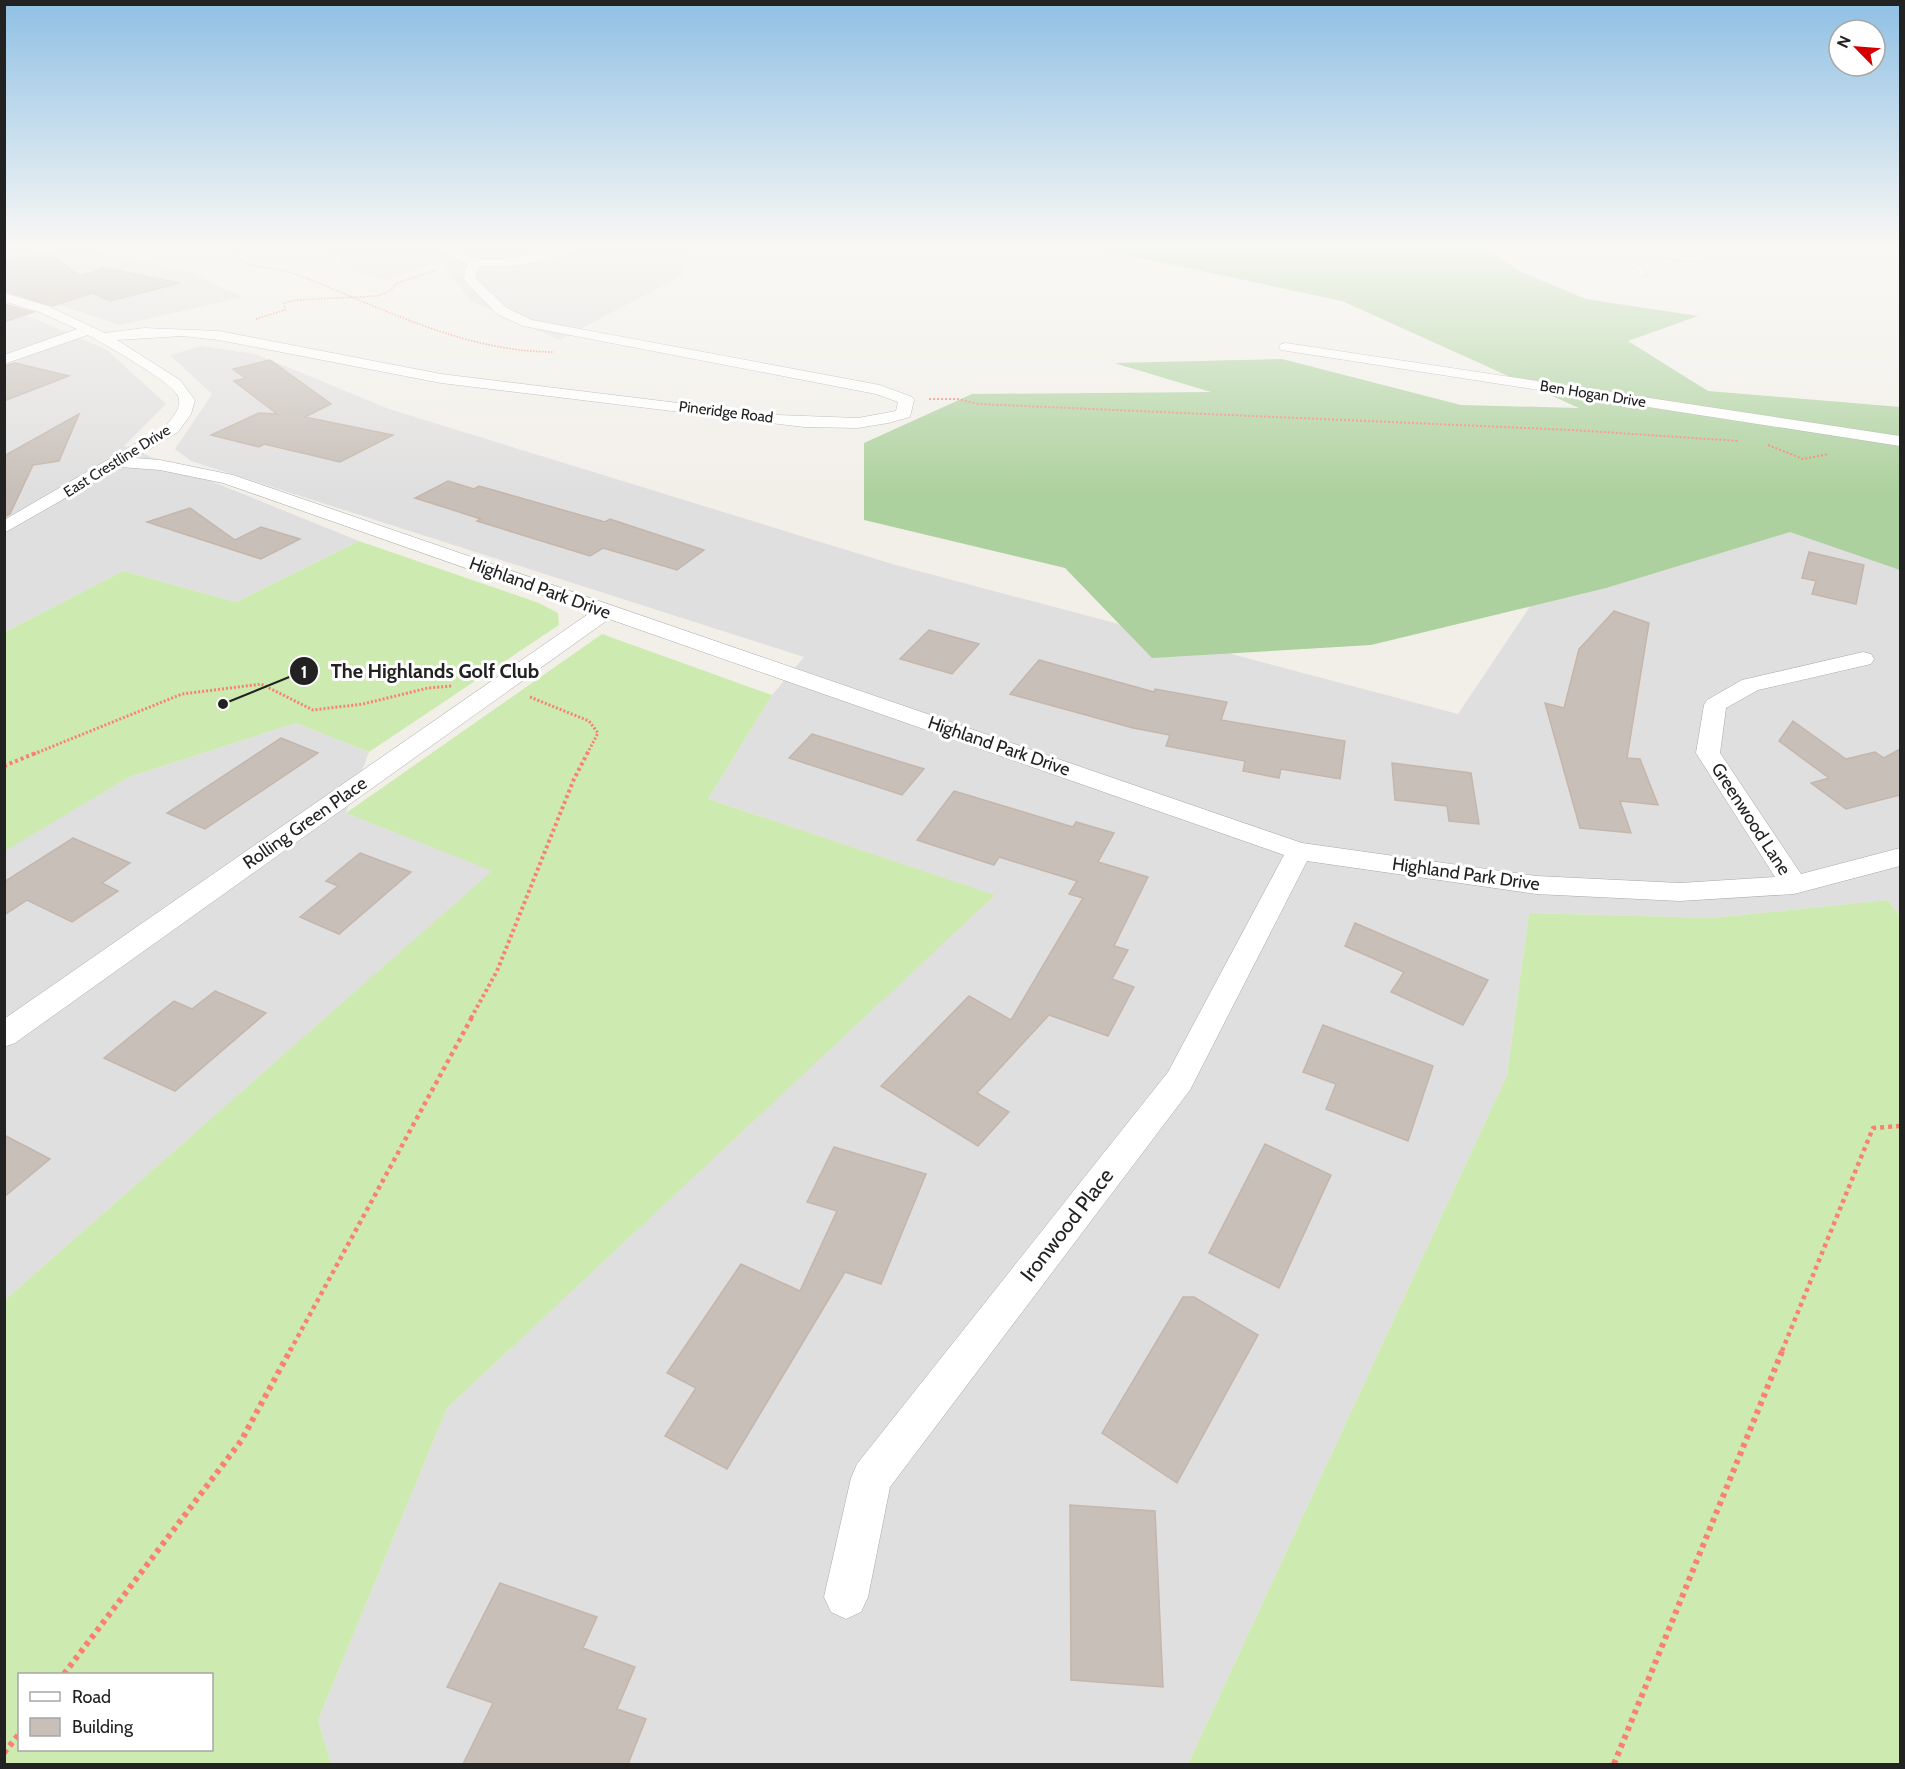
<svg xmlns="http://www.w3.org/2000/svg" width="1905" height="1769" font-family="Cabin,sans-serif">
<rect width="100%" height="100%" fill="#f2efe9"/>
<path fill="#e0dfdf" d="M62,244L180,268L243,297L120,325L60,305L5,292L4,245Z
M323,244H696L682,275L560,340L471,301L441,261L385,280L347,270Z
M5,306L107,350L166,404L124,446L359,541L236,602L123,571L5,632Z
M201,346L256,354L389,409L892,564L1458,714L1541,590L1900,465V916L1888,900L1712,918L1529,913L1507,1075L1188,1764H331L318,1720L447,1408L994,895L708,799L772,695L804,657L191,461L175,449L212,394L170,355Z
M296,723L369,752L346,813L493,871L5,1300L4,851L129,777Z"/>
<path fill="#cdebb0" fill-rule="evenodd" d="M359,541L539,603L558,613L559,625L369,752L296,723L129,777L5,851V632L123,571L236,602Z
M602,634L772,695L708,799L995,895L447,1408L318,1720L331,1764H5V1300L492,871L346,813ZM20,1674H212V1750H20Z
M1888,900L1900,916V1764H1188L1507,1075L1529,913L1712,918Z"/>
<path fill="#add19e" d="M1097,244H1480L1519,271L1586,299L1698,316L1628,341L1708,391L1900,407V570L1790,532L1606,588L1371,645L1152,658L1065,568L864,520V443L972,394L1211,392L1114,363L1282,359L1461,405L1579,408L1342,301L1098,249Z"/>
<path fill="#c7bfb8" stroke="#c4b6ab" stroke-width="1.5" d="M47,253L81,276L105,268L180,283L110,301L92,293L53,306L4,291V261Z
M4,304L33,312L4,322Z
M270,360L331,404L305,417L393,435L340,462L264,444L259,447L211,435L259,413L277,414L234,381L245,378L233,369Z
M15,363L69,376L4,401V366Z
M79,414L59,461L33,465L10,514L4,517V456Z
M448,481L474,489L479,486L605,522L610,519L704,550L677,570L603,548L590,556L477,521L481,519L415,498Z
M190,508L235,540L261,527L300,539L261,559L147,522Z
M1809,552L1864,565L1856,604L1812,594L1816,581L1802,578Z
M1614,611L1649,623L1627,758L1640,759L1658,805L1620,801L1631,833L1580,828L1545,703L1564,708L1579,649Z
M929,630L979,644L952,674L900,659Z
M1039,660L1154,692L1155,689L1227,702L1221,720L1345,741L1340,779L1281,769L1279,778L1243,771L1245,761L1166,746L1170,735L1133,728L1010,694Z
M1793,721L1846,759L1875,752L1884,758L1900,749V795L1846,809L1811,783L1829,778L1779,741Z
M812,734L924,769L902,795L789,758Z
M281,738L318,753L205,829L167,813Z
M1392,763L1471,773L1479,824L1449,821L1447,806L1395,800Z
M954,791L1073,827L1076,822L1114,833L1098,862L1148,877L1114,946L1128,950L1112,979L1134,987L1108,1036L1049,1015L977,1093L1009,1112L978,1146L881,1086L969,996L1011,1020L1083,898L1069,894L1077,881L999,857L994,865L917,840Z
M73,838L130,863L102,883L118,891L72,922L27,900L4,915V882Z
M360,853L411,872L339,934L300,917L338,886L326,881Z
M1355,923L1488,980L1463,1025L1391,992L1404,972L1345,946Z
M215,991L266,1013L175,1091L104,1058L174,1001L192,1009Z
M1323,1025L1433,1066L1408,1141L1326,1109L1336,1084L1303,1072Z
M4,1135L50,1159L4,1197Z
M1265,1144L1331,1175L1279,1288L1209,1253Z
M834,1147L926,1174L881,1284L845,1272L727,1469L665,1436L696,1388L667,1373L741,1264L800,1291L837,1211L807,1202Z
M1183,1297H1194L1258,1335L1177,1483L1102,1433Z
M1070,1505L1155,1511L1163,1687L1071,1680Z
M500,1583L597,1617L583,1648L635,1667L617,1709L646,1719L628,1764H463L493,1703L447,1687Z"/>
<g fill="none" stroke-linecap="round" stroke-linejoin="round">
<defs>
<path id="service" d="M1569,244H1587L1689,257L1701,256L1702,244H1708L1706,259L1689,261Z
M1607,255L1640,266L1647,275L1642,276L1636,268L1607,257Z"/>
<path id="minor" d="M438,244H451C483,279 545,244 585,244C567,260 507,269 483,266L477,270L476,279L507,308L532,320L880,385L912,397L914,400L910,417L888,423L858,428L804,427L441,383L219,340L182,336L117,340L180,380L195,400L191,414L178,432L135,458L160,460L233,475L1302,843L1536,876L1680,883L1775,877L1696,753L1704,705L1707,700L1742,680L1863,652L1871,654L1874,659L1871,664L1758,690L1726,708L1720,753L1801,874L1900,848V866L1794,894L1680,901L1536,894L1307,861L1190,1090L890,1487L868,1597L861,1612L846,1619L831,1612L824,1597L851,1478L857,1464L1168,1072L1284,855L609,619L15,1043L4,1047V1019L591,612L223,483L160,470L120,467L4,533V520L166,426C172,418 183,407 178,396C172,382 104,344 88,335L4,364V355L77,329L39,312L4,301V293L48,306L105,333L144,328L219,331L441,374L777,415L858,418L896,411L898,402L876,394L523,326L497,314L464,280L465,268L468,264L449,257Z
M1286,343L1900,436V446L1281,350L1279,347L1281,344Z"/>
</defs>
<use href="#service" stroke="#a9a9a9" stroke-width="1"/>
<use href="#minor" stroke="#a9a9a9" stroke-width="1"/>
<path stroke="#fa8072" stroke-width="1.5" stroke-dasharray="1.5 1.5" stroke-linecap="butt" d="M221,244C232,249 235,258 245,262C262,270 281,268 298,275C381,307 463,352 554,352
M256,319L285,310L284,303L296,300L378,296L390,291L397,283L437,270"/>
<path stroke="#fa8072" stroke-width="2" stroke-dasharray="2 2" stroke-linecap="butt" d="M929,399H958L978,404L1572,430L1739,441
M1768,445L1803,459L1829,454"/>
<path stroke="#fa8072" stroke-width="3" stroke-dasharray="2 2" stroke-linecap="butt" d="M530,697L589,721L598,733L587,754
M34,754L182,694L261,684L313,710L363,704L428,688L452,686"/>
<path stroke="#fa8072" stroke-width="4" stroke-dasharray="3 3" stroke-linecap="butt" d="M4,766L38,752
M471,1018L497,971L574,779L588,752"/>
<path stroke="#fa8072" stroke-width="4.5" stroke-dasharray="4 4" stroke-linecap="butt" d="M290,1351L472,1017
M1782,1351L1873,1128L1900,1126"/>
<path stroke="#fa8072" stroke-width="6" stroke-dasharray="4.5 4.5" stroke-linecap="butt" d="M64,1674L241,1441L291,1349
M4,1753L20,1733
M1614,1764L1783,1349"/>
<use href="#service" fill="#fff" fill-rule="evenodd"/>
<use href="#minor" fill="#fff" fill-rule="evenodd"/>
</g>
<linearGradient id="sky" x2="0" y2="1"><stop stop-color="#8fc0e4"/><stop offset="0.5" stop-color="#f9f8f5"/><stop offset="1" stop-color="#f9f8f5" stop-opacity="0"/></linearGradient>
<rect width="1905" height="492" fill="url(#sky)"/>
<g text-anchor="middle" stroke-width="6" stroke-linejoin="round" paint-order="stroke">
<g font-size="15" fill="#222" stroke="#fff">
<text transform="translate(1593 394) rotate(9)" y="5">Ben Hogan Drive</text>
<text transform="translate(726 412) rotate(7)" y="5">Pineridge Road</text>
<text transform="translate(117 461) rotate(-32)" y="5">East Crestline Drive</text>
</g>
<g font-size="18" fill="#222" stroke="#fff">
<text transform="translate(540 588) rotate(20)" y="6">Highland Park Drive</text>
<text transform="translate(999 746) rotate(19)" y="6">Highland Park Drive</text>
<text transform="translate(1751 819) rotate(57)" y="6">Greenwood Lane</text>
<text transform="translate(305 823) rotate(-35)" y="6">Rolling Green Place</text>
<text transform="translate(1466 874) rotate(8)" y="6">Highland Park Drive</text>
</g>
<g font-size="21" fill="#222" stroke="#fff">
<text transform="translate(1067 1225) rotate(-52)" y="7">Ironwood Place</text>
</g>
</g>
<path fill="none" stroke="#222" stroke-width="2" d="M223 704L304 671"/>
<g fill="#222" stroke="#fff" stroke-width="2">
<circle cx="223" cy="704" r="6"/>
<circle cx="304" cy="671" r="15"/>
</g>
<g font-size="18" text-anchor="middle" font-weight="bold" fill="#fff">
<text x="304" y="678">1</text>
</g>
<g font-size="20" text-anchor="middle" font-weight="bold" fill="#222" stroke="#fff" stroke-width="6" stroke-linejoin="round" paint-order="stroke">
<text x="435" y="678">The Highlands Golf Club</text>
</g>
<rect width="1905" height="1769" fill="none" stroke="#222222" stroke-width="12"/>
<rect x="18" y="1673" width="195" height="78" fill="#ffffff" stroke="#a7a7a7" stroke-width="1.5"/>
<rect x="30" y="1692" width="30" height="9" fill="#ffffff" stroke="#a7a7a7" stroke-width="1.5"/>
<text x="72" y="1703" font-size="18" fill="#222222">Road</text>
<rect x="30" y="1718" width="30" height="18" fill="#c7bfb8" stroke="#a7a7a7" stroke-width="1.5"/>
<text x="72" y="1733" font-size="18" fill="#222222">Building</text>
<g transform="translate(1857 48) rotate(295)"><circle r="28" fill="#ffffff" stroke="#a7a7a7" stroke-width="1.5"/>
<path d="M0-4.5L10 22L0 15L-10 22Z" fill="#d40000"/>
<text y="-9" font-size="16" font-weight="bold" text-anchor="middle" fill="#222222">N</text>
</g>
</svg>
